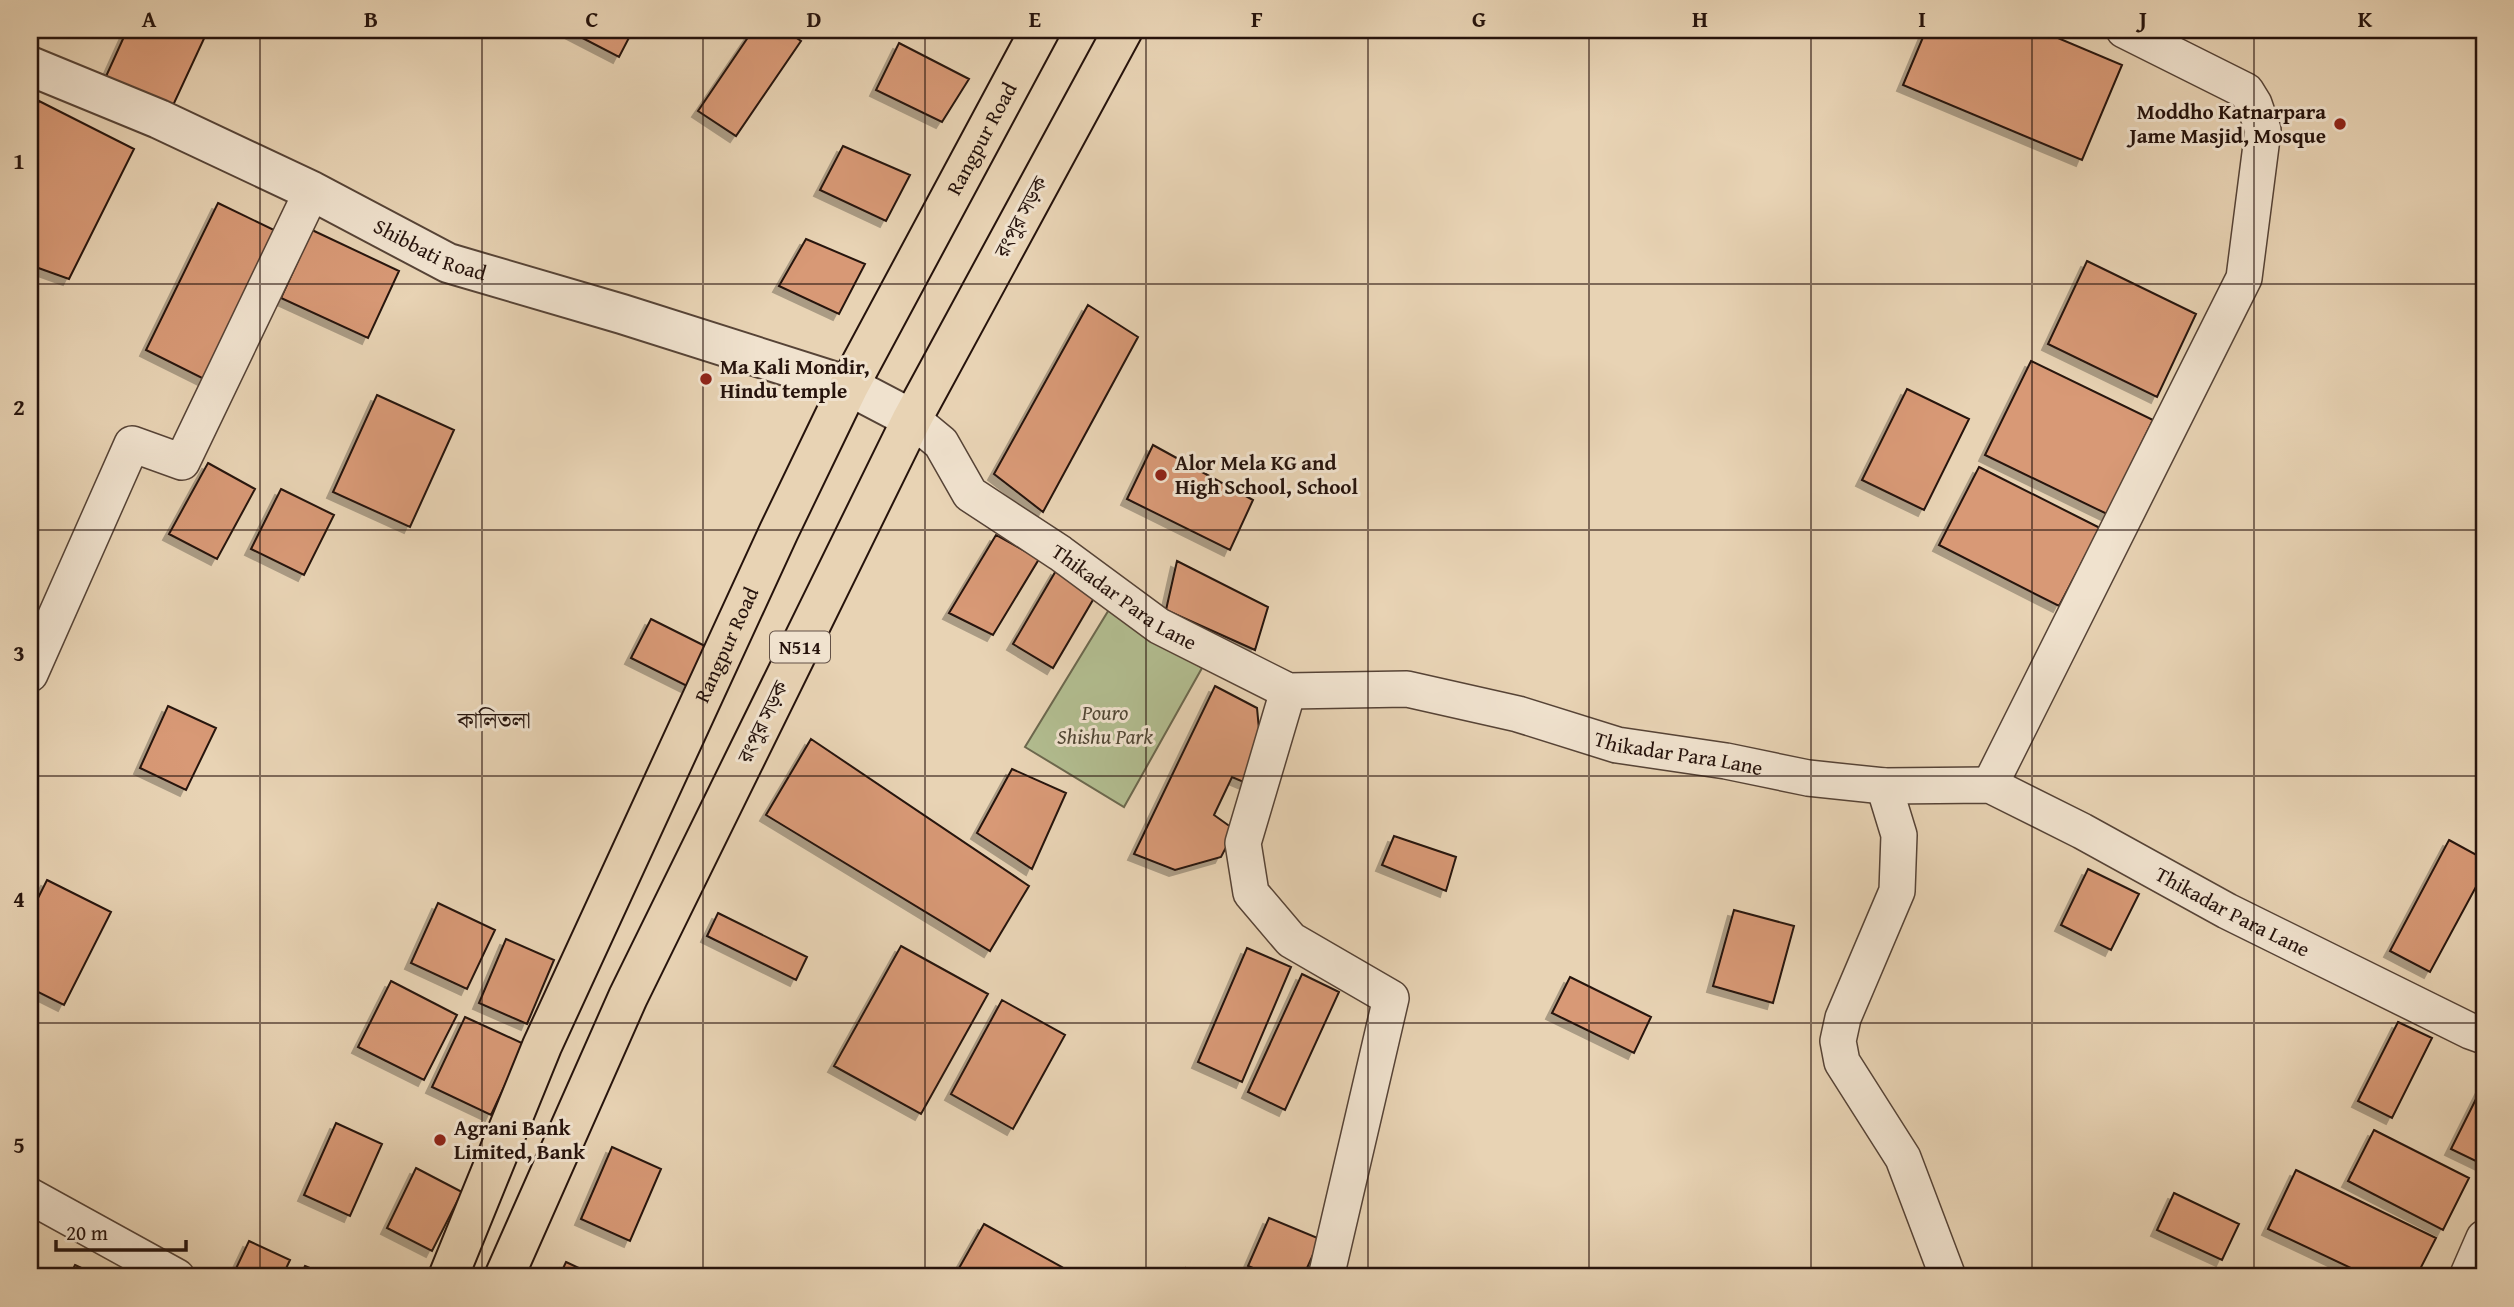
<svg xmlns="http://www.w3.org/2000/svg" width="2514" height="1307" font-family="'Gentium Book Plus','Noto Serif Bengali',serif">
<defs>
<filter id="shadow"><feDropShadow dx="-6" dy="6" stdDeviation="0" flood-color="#0004"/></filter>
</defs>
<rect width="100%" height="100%" fill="#e8d3b4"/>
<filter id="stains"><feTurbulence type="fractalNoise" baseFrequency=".00286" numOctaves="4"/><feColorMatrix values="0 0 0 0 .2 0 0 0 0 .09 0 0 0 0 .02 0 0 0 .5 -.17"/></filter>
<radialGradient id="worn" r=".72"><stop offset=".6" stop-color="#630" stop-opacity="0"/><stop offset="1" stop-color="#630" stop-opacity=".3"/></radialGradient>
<path fill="#b2bd90" stroke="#6c684e" stroke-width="2" d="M1110,608L1202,668L1124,807L1025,747Z"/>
<path fill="#d89976" stroke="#26130c" stroke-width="2" filter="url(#shadow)" d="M127,30H208L169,114L103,83Z
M567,30H633L619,57Z
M753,30H785L801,41L736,136L698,111Z
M1926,30H2039L2122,65L2082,160L1903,85Z
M899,43L969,79L942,122L876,90Z
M39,101L134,149L69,279L30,265V125Z
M843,146L910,175L886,221L820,190Z
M218,203L278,232L206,380L146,350Z
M312,230L399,271L368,338L281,298Z
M806,239L865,264L839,314L779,286Z
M2087,261L2196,314L2157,397L2048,344Z
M1088,305L1138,337L1043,512L994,474Z
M2031,361L2153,420L2107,514L1985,455Z
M1907,389L1969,419L1924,510L1862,480Z
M377,395L454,430L410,527L333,492Z
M1153,445L1253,500L1230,550L1127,499Z
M208,463L255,489L217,559L169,534Z
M1979,467L2100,528L2059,606L1939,545Z
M281,489L334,515L304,575L251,549Z
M996,535L1039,559L993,635L949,613Z
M1177,561L1268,607L1255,650L1166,610Z
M1057,569L1097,593L1053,668L1013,644Z
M651,619L707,647L687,686L631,658Z
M1215,686L1257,708L1261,751L1246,783L1232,777L1214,815L1235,830L1221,857L1175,870L1134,854Z
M168,706L216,728L186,790L140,768Z
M811,739L1029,886L990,951L766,815Z
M1012,769L1066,793L1032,869L977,833Z
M1394,836L1456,857L1446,891L1382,865Z
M2449,840L2484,859V872L2430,972L2390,951Z
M2088,869L2139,894L2111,950L2061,925Z
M47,880L111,912L64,1005L30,988V914Z
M438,903L495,930L467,989L411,963Z
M1734,910L1794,926L1773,1003L1713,986Z
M718,913L807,957L796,980L707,936Z
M506,939L554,960L527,1024L479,1003Z
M901,946L988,994L921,1114L834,1066Z
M1247,948L1291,967L1242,1082L1198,1062Z
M1302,974L1339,992L1285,1110L1248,1092Z
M1570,977L1651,1017L1634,1053L1552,1013Z
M391,981L457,1015L424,1080L358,1047Z
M1002,1000L1065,1035L1013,1129L951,1094Z
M465,1017L524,1044L491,1115L432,1087Z
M2398,1022L2432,1038L2392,1118L2358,1101Z
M2484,1083V1165L2451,1149Z
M336,1123L382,1144L350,1216L304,1195Z
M2374,1130L2469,1178L2443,1230L2348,1181Z
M612,1147L661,1169L630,1241L581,1219Z
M416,1168L462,1192L432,1251L387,1228Z
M2296,1170L2436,1238L2416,1277H2370L2268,1229Z
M2174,1193L2239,1224L2222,1260L2157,1230Z
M1269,1218L1320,1239L1303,1277H1276L1248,1266Z
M984,1224L1062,1267L1056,1277H954Z
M249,1241L290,1260L282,1277H232Z
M566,1262L598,1277H559Z
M75,1265L101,1277H69Z
M305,1266L332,1277H300Z
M1186,1268L1203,1277H1181Z"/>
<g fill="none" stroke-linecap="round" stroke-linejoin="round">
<defs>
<g id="minor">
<path id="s1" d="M912,419L941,443L970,494L1060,553L1159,626L1288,691L1407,689L1518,714L1617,745L1726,761L1808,778L1884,786L1990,785L2082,831L2227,911L2470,1031L2484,1036"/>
<path d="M30,674L132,444L182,462L312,191"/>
<path d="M1288,691L1243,843L1251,893L1291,940L1391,998L1326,1277"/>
<path d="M1990,785L2244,278L2263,130L2254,104L2246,91L2124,30"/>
<path d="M1884,786L1899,835L1897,891L1843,1018L1838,1041L1842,1062L1903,1158L1948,1277"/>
<path d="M30,1196L177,1277"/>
<path d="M2467,1277L2484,1238"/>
</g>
<g id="tertiary">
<path id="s2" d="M30,66L159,119L312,191L448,263L622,314L849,386L912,419"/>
</g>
<g id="trunk">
<path id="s3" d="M448,1277L542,1046L779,531L849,386L1040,30"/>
<path d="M504,1277L628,997L912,419L1123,30"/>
</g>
</defs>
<use href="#minor" stroke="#564336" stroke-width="38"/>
<use href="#tertiary" stroke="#564336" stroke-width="42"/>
<use href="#trunk" stroke="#26130c" stroke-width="42"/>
<use href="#minor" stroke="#f0e2ce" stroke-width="35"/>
<use href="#tertiary" stroke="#f0e2ce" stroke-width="38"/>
<use href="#trunk" stroke="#e8d3b4" stroke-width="38"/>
</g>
<path fill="none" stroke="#26130c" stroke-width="2" stroke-opacity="0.55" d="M260,30V1277M482,30V1277M703,30V1277M925,30V1277M1146,30V1277M1368,30V1277M1589,30V1277M1811,30V1277M2032,30V1277M2254,30V1277M30,284H2484M30,530H2484M30,776H2484M30,1023H2484"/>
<g fill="#8f2418" stroke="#f0e2ce" stroke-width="2.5">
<circle cx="2340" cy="124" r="7"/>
<circle cx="706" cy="379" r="7"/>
<circle cx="1161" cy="475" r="7"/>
<circle cx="440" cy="1140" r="7"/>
</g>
<g text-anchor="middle" stroke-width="6" stroke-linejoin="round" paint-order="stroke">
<rect fill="#f0e2ce" stroke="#635146" stroke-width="2" x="770" y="631.5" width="60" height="31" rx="5"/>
<g font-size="19" font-weight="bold" fill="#26130c">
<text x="800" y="654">N514</text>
</g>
<g font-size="21" font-weight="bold" fill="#26130c" stroke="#f0e2ce" text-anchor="start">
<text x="2326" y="119" text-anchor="end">Moddho Katnarpara<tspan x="2326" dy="24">Jame Masjid, Mosque</tspan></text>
<text x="720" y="374">Ma Kali Mondir,<tspan x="720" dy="24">Hindu temple</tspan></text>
<text x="1175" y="470">Alor Mela KG and<tspan x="1175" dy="24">High School, School</tspan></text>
<text x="454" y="1135">Agrani Bank<tspan x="454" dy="24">Limited, Bank</tspan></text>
</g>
<g font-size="21" fill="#26130c" stroke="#f0e2ce">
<text dy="7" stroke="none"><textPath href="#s3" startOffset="1258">Rangpur Road</textPath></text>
<text transform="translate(1021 217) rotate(-62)" y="7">রংপুর সড়ক</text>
<text dy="7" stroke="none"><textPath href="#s2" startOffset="441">Shibbati Road</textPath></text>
<text dy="7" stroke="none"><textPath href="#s1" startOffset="282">Thikadar Para Lane</textPath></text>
<text dy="7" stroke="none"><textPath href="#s3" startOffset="691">Rangpur Road</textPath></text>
<text transform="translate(763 722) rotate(-64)" y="7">রংপুর সড়ক</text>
<text dy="7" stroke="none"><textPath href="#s1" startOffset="870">Thikadar Para Lane</textPath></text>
<text dy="7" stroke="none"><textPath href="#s1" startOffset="1458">Thikadar Para Lane</textPath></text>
</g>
<g font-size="21" font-style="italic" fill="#504634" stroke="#f0e2ce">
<text x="1105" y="720">Pouro<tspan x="1105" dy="24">Shishu Park</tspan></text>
</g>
<g font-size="23" fill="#26130c" stroke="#f0e2ce">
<text x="494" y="728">কালিতলা</text>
</g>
</g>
<rect width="2514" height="1307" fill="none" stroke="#e8d3b4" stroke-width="77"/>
<path d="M56 1240v10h130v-10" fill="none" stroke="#26130c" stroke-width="3.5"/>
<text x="66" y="1240" font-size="21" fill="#26130c" stroke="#f0e2ce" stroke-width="5" paint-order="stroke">20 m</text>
<rect x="38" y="38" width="2438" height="1230" fill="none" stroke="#26130c" stroke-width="2.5"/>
<g font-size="23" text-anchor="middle" font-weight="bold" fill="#26130c">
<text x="149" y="27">A</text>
<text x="371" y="27">B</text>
<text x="592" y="27">C</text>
<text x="814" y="27">D</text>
<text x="1035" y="27">E</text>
<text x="1257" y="27">F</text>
<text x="1479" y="27">G</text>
<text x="1700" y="27">H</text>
<text x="1922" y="27">I</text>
<text x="2143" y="27">J</text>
<text x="2365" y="27">K</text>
<text x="19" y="169">1</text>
<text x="19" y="415">2</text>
<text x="19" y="661">3</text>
<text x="19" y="907">4</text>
<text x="19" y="1153">5</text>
</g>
<rect width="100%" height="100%" filter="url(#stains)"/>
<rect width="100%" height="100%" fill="url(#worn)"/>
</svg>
